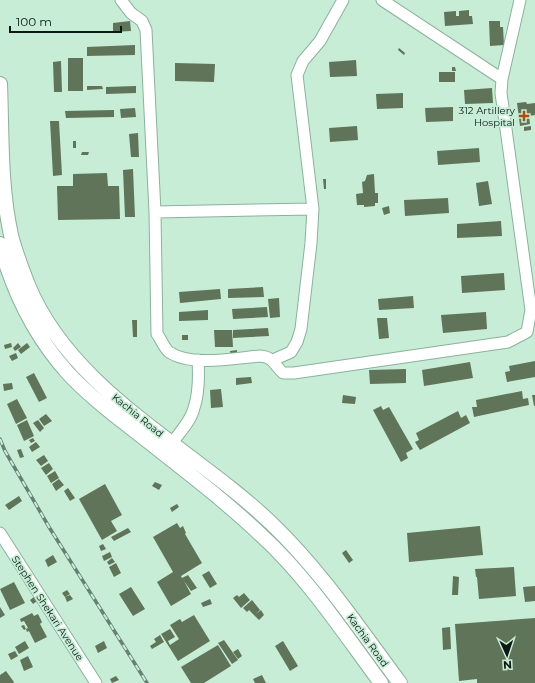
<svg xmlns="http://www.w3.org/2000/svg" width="535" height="683" font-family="Montserrat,sans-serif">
<rect width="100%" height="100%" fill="#c7edd7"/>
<path fill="#5f7458" d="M469,10V16H472L473,24L445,26L444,12L456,11V16H459V11Z
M130,21L131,31L113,32V23Z
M489,21H500V27H503L504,45L490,46Z
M135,45V55L87,56V47Z
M399,48L405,53L404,55L398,50Z
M68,58H83V91H68Z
M356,60L357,76L330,77L329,62Z
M61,61L62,92H54L53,62Z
M175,63L215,64L214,82L175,81Z
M452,67H455L456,71H452Z
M439,72H455V82H439Z
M87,86H102L103,89L87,90Z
M136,86V93L106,94V87Z
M492,88L493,103L465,104L464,90Z
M403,93V108L377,109L376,94Z
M526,102L527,104L535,103V115L529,116L530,124L520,126L517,103Z
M453,107V121L426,122L425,108Z
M135,108L136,117L121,118L120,109Z
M114,110V117L66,118L65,111Z
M50,121H59L62,175L53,176Z
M357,126L358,140L330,142L329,128Z
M531,126V130L524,131V127Z
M138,133L139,157H131L129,134Z
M73,141H76V148H73Z
M479,148L480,162L438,165L437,151Z
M82,152H89L88,155H81Z
M133,169L135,217H125L123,170Z
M107,173L108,186H119L120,219L58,220L57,186H73V174Z
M374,174L375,193H378V203H375V206L364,207V205H357L356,194L363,193L362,182L365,181L367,175Z
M323,179H326V189H324Z
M488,181L492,204L479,206L476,183Z
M448,198L449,213L405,216L404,200Z
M389,206L390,213L384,215L382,208Z
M501,221L502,236L457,238V224Z
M504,273L505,290L462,293L461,276Z
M263,287L264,297L228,298V289Z
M220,289L221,299L180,303L179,292Z
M413,296L414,308L379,310L378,299Z
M279,298L280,317L270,318L268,299Z
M267,307L268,317L233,319L232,309Z
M208,310V320L179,321V312Z
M486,312L487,329L443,333L441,315Z
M377,318H387L389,338L379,339Z
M132,320H137V337H133Z
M268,328L269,336L233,338V330Z
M214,330H232L233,347H215Z
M182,335H188V340H182Z
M11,343L12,347L5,349L4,345Z
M18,343L21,347L15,351L13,348Z
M27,343L30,347L21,354L18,350Z
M237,350V357H231L230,351Z
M16,353L18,358L12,361L9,356Z
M535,361V377L507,382L505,372L510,371L509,366Z
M470,362L473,378L424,386L422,370Z
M406,369V383L370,384L369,370Z
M34,373L47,398L39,402L26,377Z
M251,377L252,383L236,385V378Z
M12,383L13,389L4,391L3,384Z
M221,389L223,407L211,408L210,390Z
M522,391L523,399L528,398L529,405L474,417L472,407H477L476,400Z
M343,395L356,397L355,404L342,403Z
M532,395H535V406H534Z
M17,399L27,418L16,424L7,404Z
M381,406L383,410L389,407L413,449L406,453L408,458L401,462L373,410Z
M458,411L461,418L466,415L470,423L420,450L415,442L419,440L416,433Z
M46,414L52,421L44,426L39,419Z
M27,420L34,436L24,441L17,425Z
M38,420L44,428L40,432L33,423Z
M33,438L35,441L31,443L29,440Z
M36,442L40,447L32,452L29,447Z
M21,449L24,457L20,458L17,450Z
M44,455L48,461L41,466L36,460Z
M49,463L53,469L46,475L41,468Z
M55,471L59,478L51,483L47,476Z
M59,479L64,485L56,491L52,484Z
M155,482L162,485L159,490L152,486Z
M105,484L122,515L111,521L117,531L102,540L79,499Z
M68,488L75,498L70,501L64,491Z
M19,496L22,501L9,510L5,505Z
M177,504L179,507L172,512L170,508Z
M177,523L180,528L183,526L186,533L185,534L202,563L181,576L182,578L188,575L197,588L191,591L184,581L191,594L171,606L157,582L173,572L153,537Z
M480,526L483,555L409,562L407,533Z
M128,528L131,532L114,541L111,537Z
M103,544L106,549L101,551L99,546Z
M346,550L353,560L349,563L342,553Z
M110,552L112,557L104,561L102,556Z
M53,555L57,562L48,567L45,560Z
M112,558L115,562L109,565L107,562Z
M116,563L121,573L114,577L109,567Z
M514,567L516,596L479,599L477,577H476L475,569Z
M209,571L217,584L210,588L202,575Z
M453,576L459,577L458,595H452Z
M14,582L25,603L10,610L0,589Z
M535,586V601L525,602L523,587Z
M131,587L145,609L133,616L119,594Z
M67,590L70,594L65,597L62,593Z
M244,593L250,600L241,608L233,598L237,595L239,597Z
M70,595L73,599L67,602L65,597Z
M34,597L37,601L33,604L30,600Z
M210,599L212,604L203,607L201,603Z
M252,600L260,610L256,614L261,610L264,615L259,620L249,610L247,612L243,608Z
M0,607L5,615L0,618Z
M32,613L34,616L38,614L42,622L40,624L47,637L35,643L29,631L27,632L26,629L24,630L21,626L24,625L26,629L28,628L24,621L21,622L20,619Z
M194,615L210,641L178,661L161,634L170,629L175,637L168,641L170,645L179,639L170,625L180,619L182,622Z
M535,618V683H477V679L459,681L455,624Z
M450,627L451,649L443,650L442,628Z
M160,635L164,642L152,649L150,646L156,642L154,639Z
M224,640L238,660L232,664L218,643Z
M25,641L29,648L19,654L15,647Z
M104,641L107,648L98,653L95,646Z
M283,641L298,666L290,671L275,646Z
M218,645L231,666L204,683H191L181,667Z
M238,649L242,656L238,659L233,652Z
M15,651L18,656L11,660L8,654Z
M28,656L33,667L24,671L20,660Z
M6,671L14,682L13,683H0V675Z
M262,675L266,683H255L253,679Z
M116,676L119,680L112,683L110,679Z"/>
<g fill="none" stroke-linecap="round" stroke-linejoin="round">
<defs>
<path id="minor" d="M121,0L131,13L142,21L146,30L155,212L157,334C161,339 164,348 169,352C191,367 235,358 260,356C274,357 274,365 283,373H294L508,342L527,332L531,310L501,93L502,79L520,0
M382,0L502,79
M155,212L313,209
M273,360L291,352L297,342L301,329L311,243L313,209L297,75L303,61L320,41L343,0
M172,443C180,432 191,421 194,408C199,393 199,376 198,360
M0,533L96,683"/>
<path id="major" d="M0,84C2,134 0,185 11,235C15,252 22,269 28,285C72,392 192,447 272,524C321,571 359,628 400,683
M0,244C13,291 34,335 67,372C87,394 112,413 135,431C178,465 222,498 261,535C308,578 343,632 381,683"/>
</defs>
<use href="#minor" stroke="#8cb19c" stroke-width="13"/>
<use href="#major" stroke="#8cb19c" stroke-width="16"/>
<use href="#minor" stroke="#fff" stroke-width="11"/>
<use href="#major" stroke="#fff" stroke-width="14"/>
<defs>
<path id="rail" d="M0,439L5,451L49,527L147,683"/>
</defs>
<use href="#rail" stroke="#678072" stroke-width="3.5"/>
<use href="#rail" stroke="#c7edd7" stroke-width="2" stroke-dasharray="6" stroke-linecap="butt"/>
</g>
<path fill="#ad4d08" stroke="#c7edd7" stroke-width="1.5" d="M522 110h4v4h4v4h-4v4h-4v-4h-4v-4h4z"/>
<g text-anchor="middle" stroke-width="3.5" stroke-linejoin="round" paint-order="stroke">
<g font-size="10" fill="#0b1912" stroke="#c7edd7" text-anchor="end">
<text x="515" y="114">312 Artillery<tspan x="515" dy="12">Hospital</tspan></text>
</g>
<g font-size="10" fill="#0b1912" stroke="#c7edd7">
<text transform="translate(138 415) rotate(39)" y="4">Kachia Road</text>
<text transform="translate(48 608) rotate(57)" y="4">Stephen Shekari Avenue</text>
<text transform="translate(368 640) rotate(54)" y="4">Kachia Road</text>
</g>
</g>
<g transform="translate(507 655) rotate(177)" stroke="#c7edd7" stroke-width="3" paint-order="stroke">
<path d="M0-3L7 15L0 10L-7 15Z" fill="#0b1912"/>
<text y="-6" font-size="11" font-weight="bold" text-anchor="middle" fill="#0b1912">N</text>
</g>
<path d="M10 26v6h111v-6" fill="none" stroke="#0b1912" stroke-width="2"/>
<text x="16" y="26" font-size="12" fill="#0b1912" stroke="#c7edd7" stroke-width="3" paint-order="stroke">100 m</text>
</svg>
